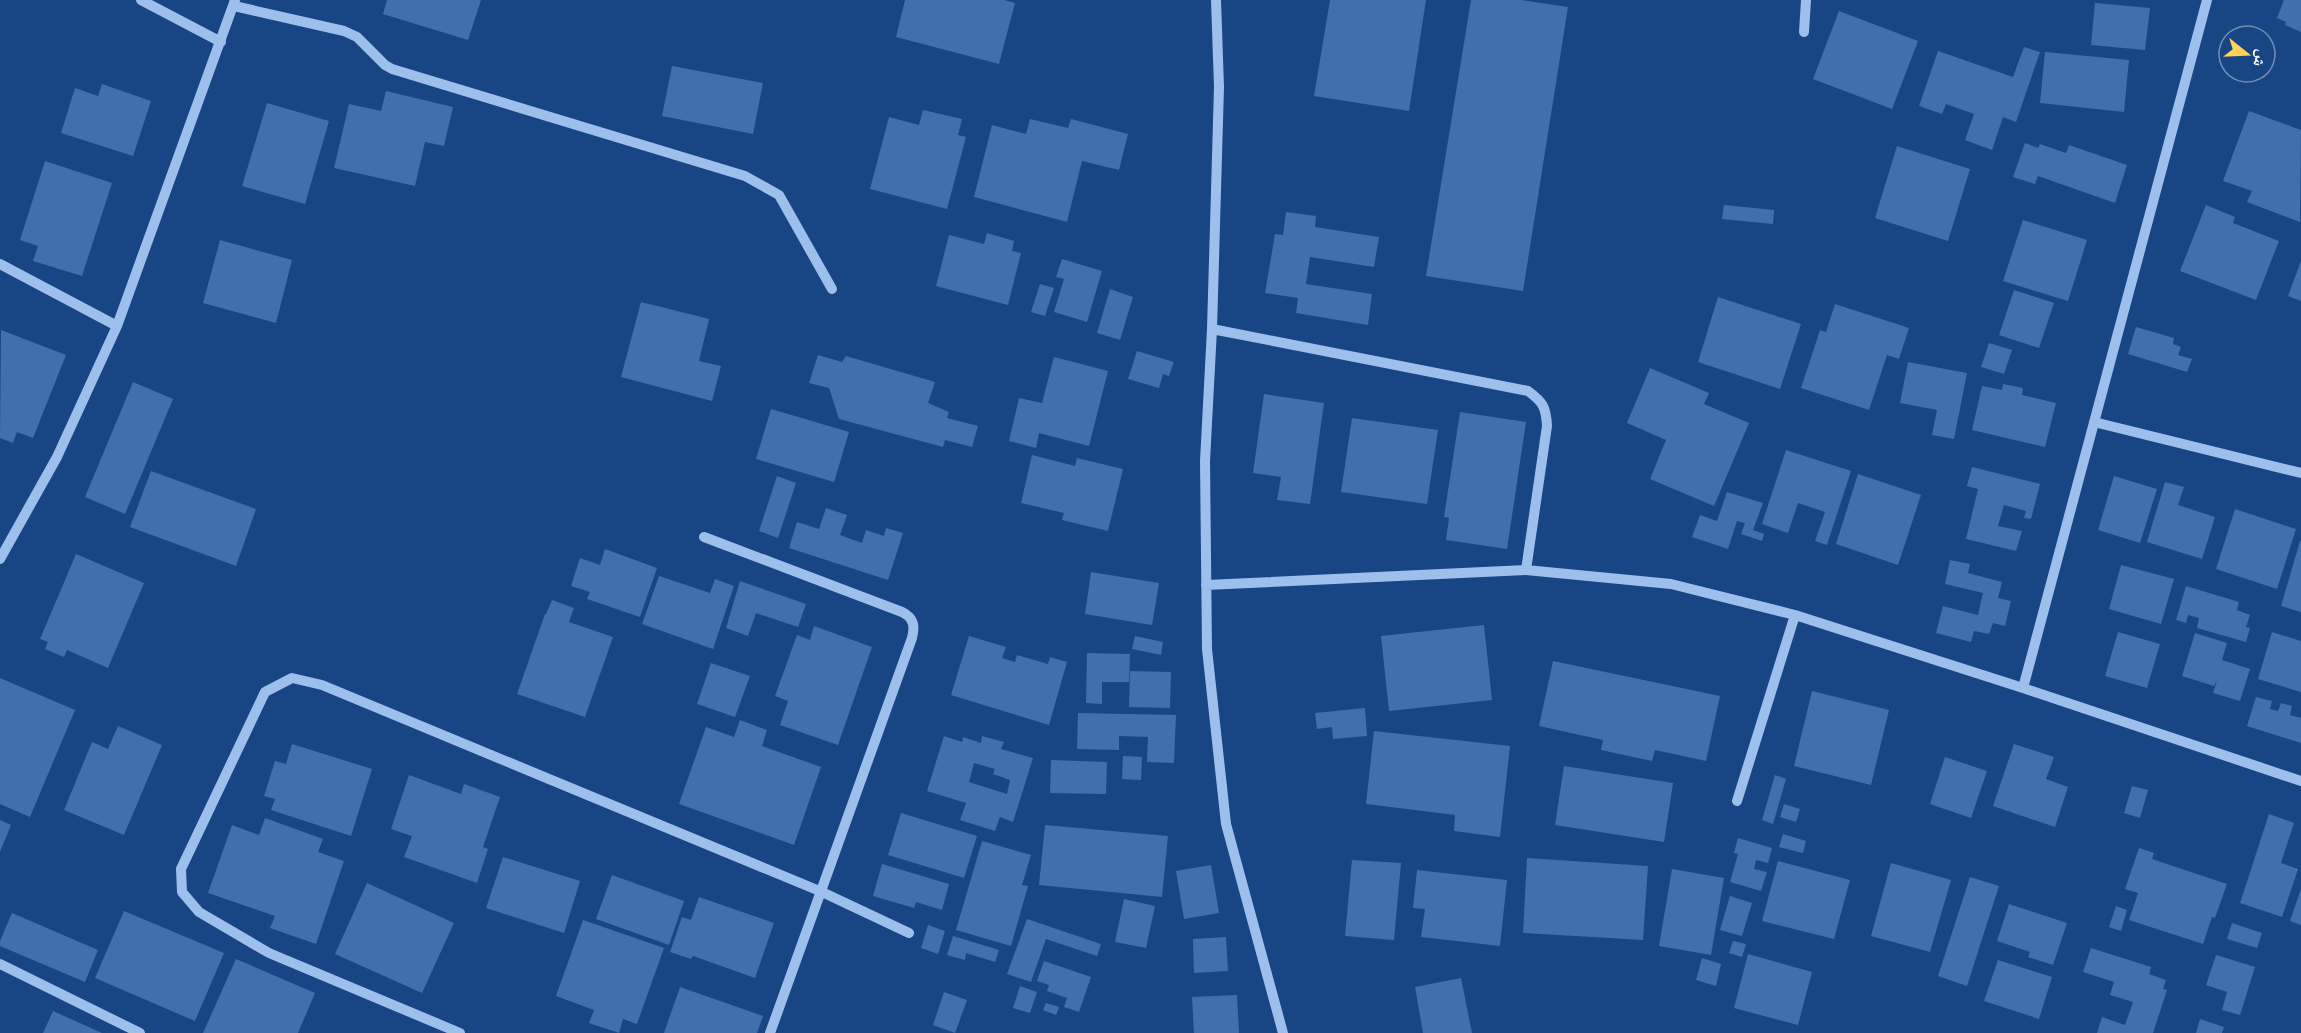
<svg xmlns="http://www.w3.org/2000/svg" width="2301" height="1033" font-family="Mulish,'Noto Naskh Arabic',sans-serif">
<rect width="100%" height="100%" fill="#184584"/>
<path fill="#416fae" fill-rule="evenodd" d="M387,0H481L468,40L383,14Z
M905,0H1004L1015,3L999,64L896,37Z
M1330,0H1426L1409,111L1314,96Z
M1471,0H1521L1568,7L1523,291L1426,276Z
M2284,0H2301V32L2285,25L2286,22L2277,18Z
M2095,3L2150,8L2145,50L2091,45Z
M1839,11L1918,41L1892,109L1813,79Z
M2024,47L2040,52L2016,122L2003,117L1992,150L1965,140L1974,114L1946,104L1942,114L1919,106L1938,51L2013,77Z
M2045,52L2129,60L2124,112L2040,103Z
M672,66L763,83L753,134L662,116Z
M102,84L151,101L133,156L61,133L75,88L98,96Z
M386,91L453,107L444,146L425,142L415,186L334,168L349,104L381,111Z
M267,103L329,121L305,204L242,186Z
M923,110L962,119L958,135L966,137L947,209L870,189L889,117L919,125Z
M2249,111L2301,130L2300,222L2247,202L2252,191L2223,181Z
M1030,119L1068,128L1071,119L1128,134L1119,170L1082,161L1067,222L974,197L992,125L1026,134Z
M2025,143L2038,148L2040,144L2066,153L2069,145L2127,165L2115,203L2038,176L2035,184L2013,177Z
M1897,146L1970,169L1948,241L1875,218Z
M45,161L112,183L82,276L33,261L38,246L20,240Z
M1724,205L1774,210L1773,224L1722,219Z
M2206,205L2235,217L2233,223L2279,241L2256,300L2180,271Z
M1286,212L1316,216L1315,227L1379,237L1374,267L1310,257L1306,284L1372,294L1368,325L1296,313L1298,298L1265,293L1275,234L1283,235Z
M2023,220L2087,240L2068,301L2003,281Z
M987,233L1014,241L1012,251L1021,253L1008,305L936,286L949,235L984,244Z
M220,240L292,260L276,323L203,303Z
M1062,259L1102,271L1087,322L1054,312L1064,279L1056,277Z
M2301,261V301L2288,296Z
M1040,284L1054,288L1045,316L1031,312Z
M1110,289L1133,297L1120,340L1097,333Z
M2014,290L2054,303L2039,348L1999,335Z
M1718,297L1801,324L1780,389L1698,362Z
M641,302L709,319L699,361L721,366L712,401L621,377Z
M1835,304L1909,328L1899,359L1887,355L1869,410L1801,388L1820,330L1826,332Z
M2136,327L2174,338L2173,344L2181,347L2178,355L2192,359L2187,372L2128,354Z
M1,330L66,355L33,438L17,432L13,443L0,438Z
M1989,343L2012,350L2004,374L1981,367Z
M1137,351L1174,362L1169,376L1163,374L1159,388L1128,379Z
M818,355L842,362L846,356L935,382L928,403L949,412L947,418L978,426L972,447L945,440L943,447L839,419L829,388L809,383Z
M1054,357L1108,371L1089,446L1039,433L1036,448L1009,441L1019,398L1042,403Z
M1908,362L1967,373L1954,439L1932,435L1937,410L1900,403Z
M1650,368L1709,393L1704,404L1749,423L1714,506L1650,479L1666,440L1627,423Z
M133,382L173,399L125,514L85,497Z
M2003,384L2023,388L2022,395L2056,403L2045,447L1972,430L1982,386L2002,390Z
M1264,394L1324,403L1310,504L1277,500L1281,477L1253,473Z
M771,409L849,432L834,482L756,459Z
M1460,412L1526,422L1507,549L1446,540L1449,518L1444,517Z
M1352,418L1438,430L1427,504L1341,492Z
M1786,450L1851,471L1827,545L1815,541L1825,512L1798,503L1788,533L1762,524Z
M1032,455L1075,466L1077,458L1123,469L1108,531L1062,520L1064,513L1021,503Z
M1972,467L2040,484L2031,519L2024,518L2026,511L2004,505L1998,526L2022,531L2016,551L1966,539L1978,489L1967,486Z
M151,471L256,509L236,566L130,527Z
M1858,474L1921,495L1898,565L1836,544Z
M777,476L796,483L778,538L759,531Z
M2114,476L2157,489L2140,543L2098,530Z
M2165,482L2184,487L2178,505L2215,517L2202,559L2147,542Z
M1727,492L1763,503L1753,530L1764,534L1762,541L1741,534L1745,523L1737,521L1728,549L1692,537L1700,515L1717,521Z
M826,508L847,515L840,535L862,543L866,530L884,536L886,528L903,533L888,580L789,548L797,522L819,529Z
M2235,509L2296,529L2277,589L2216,569Z
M2300,541H2301V612L2281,606Z
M605,549L657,568L640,617L587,599L590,592L571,586L580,558L600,565Z
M76,554L144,583L108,668L67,650L64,657L45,649L48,642L40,639Z
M1950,560L1970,564L1968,573L2002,582L1998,598L2011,601L2005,626L1993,623L1989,634L1974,631L1971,642L1936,633L1943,606L1978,615L1983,593L1945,584Z
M2121,565L2174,579L2161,624L2109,609Z
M1091,572L1159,583L1152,625L1085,614Z
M659,576L710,593L715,579L734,586L713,649L642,624Z
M740,581L806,604L798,627L756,613L748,636L726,628Z
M2186,586L2239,602L2237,610L2250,615L2246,627L2250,628L2246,642L2197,628L2199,618L2188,615L2186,623L2176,620Z
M552,600L574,608L569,622L613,637L585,717L517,694L545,614H546Z
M1484,625L1492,700L1389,711L1381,636Z
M814,626L872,647L838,745L780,725L788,701L775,696L797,635L810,640Z
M2118,632L2160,644L2147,688L2105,676Z
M2272,632L2301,641V692L2258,679Z
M2195,633L2227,643L2222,660L2250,669L2240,701L2213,693L2217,680L2214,686L2182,676Z
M969,636L1006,647L1002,658L1015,662L1017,655L1048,664L1050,657L1067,662L1049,725L951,695Z
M1135,636L1163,642L1161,655L1132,649Z
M1087,653L1130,654L1129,682H1102V704L1086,703Z
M1553,661L1720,696L1706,761L1655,750L1652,761L1601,750L1603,740L1539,726Z
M711,663L750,676L735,717L697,704Z
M1130,671L1171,672L1170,708L1129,707Z
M0,678L75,710L30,817L0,804Z
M1812,691L1889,710L1871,785L1794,766Z
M2256,697L2272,701L2270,709L2278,711L2281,703L2292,706L2290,715L2301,718V743L2247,726Z
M1365,708L1367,736L1333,739L1332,727L1317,729L1315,713Z
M1078,713L1176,715L1174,763L1147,762L1148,737L1119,736V750L1077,749Z
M740,720L767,730L762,746L821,767L794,845L679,804L706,727L734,737Z
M118,726L162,745L124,835L64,810L92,742L108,749Z
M1374,731L1510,746L1500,837L1454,831L1455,815L1366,804Z
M944,736L962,742L963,737L981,743L982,736L1004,742L1001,749L1033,758L1013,822L1000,817L995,831L960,820L966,803L927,791ZM974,763L995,769L993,774L1010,780L1007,794L969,782Z
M292,744L372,769L351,836L271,810L275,799L264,796L275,761L286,764Z
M2014,744L2054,757L2046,779L2068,787L2055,827L1993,806Z
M1123,756L1142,757L1141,780L1122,779Z
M1945,757L1987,771L1971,818L1930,804Z
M1051,760L1107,762L1106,794L1050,793Z
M1564,766L1673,783L1664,842L1555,825Z
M409,775L461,794L464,784L500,797L483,847L488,849L477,883L404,857L412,836L391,829Z
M1775,775L1786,779L1773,824L1762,820Z
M2132,786L2148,790L2140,818L2124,813Z
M1784,804L1800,809L1796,822L1780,817Z
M901,813L977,836L964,878L888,855Z
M2269,814L2294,823L2281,863L2298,869L2282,917L2240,903Z
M265,818L323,839L318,852L344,861L316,944L270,928L275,916L208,893L232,825L259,835Z
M0,820L11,825L0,852Z
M1045,825L1168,836L1162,897L1039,885Z
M1783,834L1806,841L1803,853L1779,847Z
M1738,838L1772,848L1768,863L1756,860L1754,869L1767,872L1761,891L1730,882L1738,854L1734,853Z
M982,841L1031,855L1022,885L1028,886L1011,946L956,930Z
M2139,848L2154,853L2152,859L2227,884L2215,918L2212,917L2203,944L2129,920L2138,893L2125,889Z
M503,857L580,881L564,933L486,908Z
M1527,858L1648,866L1643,940L1523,933Z
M1352,860L1401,863L1394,940L1345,936Z
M1778,861L1850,880L1834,939L1762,921Z
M1891,863L1951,880L1930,952L1871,936Z
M882,864L949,884L942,910L916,902L914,908L873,896Z
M1211,865L1219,913L1184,919L1176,871Z
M1672,869L1724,878L1711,955L1659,946Z
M1417,870L1507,880L1500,946L1421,937L1425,909L1413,908Z
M612,875L684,901L669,945L596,919Z
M1970,877L1999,886L1967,986L1938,976Z
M367,883L454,923L422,993L335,954Z
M2301,889V925L2290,921Z
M1730,896L1752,903L1742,936L1720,930Z
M699,897L774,923L755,978L693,956L691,959L670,952L682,917L691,920Z
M1124,899L1155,906L1146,948L1115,942Z
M2009,904L2067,923L2053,965L2028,957L2030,952L1997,941Z
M2116,906L2127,910L2121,931L2109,927Z
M124,911L224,953L195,1021L95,978Z
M12,913L98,950L85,982L0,946V941Z
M1027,919L1101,944L1097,956L1046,939L1031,982L1007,974Z
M583,920L664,948L637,1024L623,1019L619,1033L589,1023L594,1010L556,996Z
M2232,923L2262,933L2257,948L2227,939Z
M928,925L945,931L938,954L921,948Z
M953,936L999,950L995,962L966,953L965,960L947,955Z
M1226,937L1228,971L1194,973L1193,939Z
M1733,941L1746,944L1742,957L1729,953Z
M2091,948L2151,967L2149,974L2166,980L2163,989L2167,990L2153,1033H2097L2102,1017L2125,1025L2133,1002L2110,995L2114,982L2083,972Z
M1748,954L1812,972L1798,1025L1734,1008Z
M2216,955L2255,967L2240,1015L2222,1010L2227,992L2206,985Z
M1702,958L1721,964L1716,986L1696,980Z
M236,959L315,993L298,1033H203Z
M1998,960L2052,977L2039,1019L1984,1001Z
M1044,961L1091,977L1079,1012L1064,1007L1067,998L1047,991L1049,985L1037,981Z
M1461,978L1472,1033H1423L1415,987Z
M1020,986L1037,992L1030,1013L1013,1008Z
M680,987L763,1016L757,1033H664Z
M944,992L967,1000L955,1033L933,1025Z
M1237,995L1239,1033H1194L1192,997Z
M1046,1003L1059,1007L1056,1015L1043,1010Z
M53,1011L102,1033H43Z
M2200,1019L2224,1027L2222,1033H2196Z"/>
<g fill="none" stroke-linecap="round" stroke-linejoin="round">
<path stroke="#9dbfec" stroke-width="10" d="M141,0L221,42
M1216,0L1219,87L1212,329L1205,461L1207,649L1226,824L1283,1033
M234,6L344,31L357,37L385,65L392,69L745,176L779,195L832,289
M1804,32L1806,0
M0,264L117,326
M1212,329L1528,391C1543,402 1546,407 1547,426L1526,570
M2094,422L2301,473
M704,537L902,612C914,618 915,626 912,638L770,1033
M0,559L57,457L117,326L235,0
M1206,585L1526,570L1671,584L1795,615L2023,688L2301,781
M2023,688L2207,0
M1737,801L1795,615
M0,964L140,1033
M460,1033L269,953L199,912L182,892L181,869L265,692L292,678L322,685L822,892L909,933"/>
</g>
<g transform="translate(2247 54) rotate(108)"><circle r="28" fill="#184584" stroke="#748fb5" stroke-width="1.5"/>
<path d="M0-4.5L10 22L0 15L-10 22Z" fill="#ffd358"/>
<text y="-9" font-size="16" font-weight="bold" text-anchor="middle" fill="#ffffff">ش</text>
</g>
</svg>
